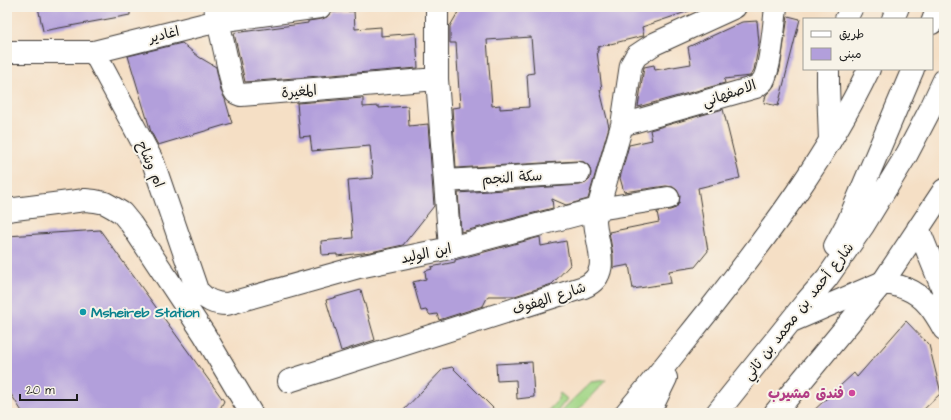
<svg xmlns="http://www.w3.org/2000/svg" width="951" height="420" font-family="'Architects Daughter','Playpen Sans Arabic',sans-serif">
<rect width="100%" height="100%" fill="#f7f3e8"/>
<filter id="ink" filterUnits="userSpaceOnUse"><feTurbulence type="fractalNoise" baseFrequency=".025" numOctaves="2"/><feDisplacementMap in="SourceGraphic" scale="8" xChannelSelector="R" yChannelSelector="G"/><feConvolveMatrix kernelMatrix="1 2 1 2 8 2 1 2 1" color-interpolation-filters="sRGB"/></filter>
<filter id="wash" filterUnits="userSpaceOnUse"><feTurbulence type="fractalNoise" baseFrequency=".012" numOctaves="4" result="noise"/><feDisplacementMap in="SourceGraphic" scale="16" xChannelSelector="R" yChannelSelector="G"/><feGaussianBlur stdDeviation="0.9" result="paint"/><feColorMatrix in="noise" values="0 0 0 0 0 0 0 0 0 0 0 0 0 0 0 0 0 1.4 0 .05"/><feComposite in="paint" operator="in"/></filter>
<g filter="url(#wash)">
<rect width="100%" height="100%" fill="#f5dfc5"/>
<path fill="#a1d585" stroke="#5e7850" d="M606,380L575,413H559L591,382Z
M560,393L567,399L556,413H546L557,401Z"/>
<g id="blocks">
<path fill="#b29fdb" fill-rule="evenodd" d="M38,7H130V15L43,31Z
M461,7H692V10L642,27L644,36H643L598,47V51H597L602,90H600L609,127L588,199L566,205L552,199L553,208L461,232L458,193L580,185L586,183L590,179L591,173L589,166L584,162L578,161L456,168L452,108L460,107L456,43H450V26ZM531,37L534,73L527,74L529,107L500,109V105L492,106L487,40Z
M354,11L355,29L381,27V36L416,33L418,68L245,82L234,33L308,23V21L322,19L327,17L331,12Z
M788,16L800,19L778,106L764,103L766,95L774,86L780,69Z
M757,21L759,43L754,70L750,76L724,79L725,83L638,107L644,67L654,65L655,70L691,64L688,47L742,22Z
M182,43L199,57L216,67L221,91L225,99L232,123L158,145L151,132L128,56Z
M363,98V107L379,106V108L408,106L409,126L428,124L434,206L403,245L371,252L337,256V254L322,255L321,241L353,238L348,180L373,178L370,146L312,151L310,136L300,137L297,103Z
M723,109L740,178L698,188L708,251L695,267L669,271L671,283L633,289L629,265L613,268V255L609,232L659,222L657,212L670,210L676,208L679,203L680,196L677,190L673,187L666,186L624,192L620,178L629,145L652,140L650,130Z
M100,230L224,401L218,413H23L7,388V236Z
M540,237L541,246L566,241L570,265L552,284L515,296H488L483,306L439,320L437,314L430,315L426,310L421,311L413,282L426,279L425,271L432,269L431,267L455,262V260Z
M361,290L375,340L341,351L326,300Z
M906,321L929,345L941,393L920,413H811L854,373L857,377Z
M532,362L534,397L517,399L516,380L497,381L496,364Z
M452,367L498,413H401L443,369Z"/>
</g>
</g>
<g filter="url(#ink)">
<use href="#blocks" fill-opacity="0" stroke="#3d3935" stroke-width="1"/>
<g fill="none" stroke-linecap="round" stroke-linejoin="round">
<defs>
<path id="minor" d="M215,7L233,88L236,93L241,95L437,79
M437,7V79L450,248
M846,19L852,7
M7,52H94L218,21L320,7
M94,52L153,162L197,290C206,300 214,304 227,304L359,267L450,248L598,209L668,198
M828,69V85L830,141
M622,125L756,87C758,85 761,83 763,81C771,67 774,24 776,7
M445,181L579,173
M7,210L85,200L95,201L105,203L114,208L122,213L131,224L204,334L251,413
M918,228L944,292
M883,282C891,284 900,286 907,289C925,296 935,313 944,329
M289,381L584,287C614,274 595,243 595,219L622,125L631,65L636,56L654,44L735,7
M775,413L883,282L944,190"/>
<path id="major" d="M893,19L898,7
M932,23L938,7
M835,246L848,222L913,69
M792,321L883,282
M626,413C655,379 682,344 710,309C769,234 828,155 869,69
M649,413L666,378
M717,413L806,302L827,278L863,226L907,154L931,108L944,80"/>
</defs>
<use href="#minor" stroke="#3d3935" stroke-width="24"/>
<use href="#major" stroke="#3d3935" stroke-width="24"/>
<use href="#minor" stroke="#fff" stroke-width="22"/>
<use href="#major" stroke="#fff" stroke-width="22"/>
</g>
</g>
<circle fill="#0f9aa8" stroke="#f7f3e8" stroke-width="1.5" cx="83" cy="312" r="4"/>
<circle fill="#d1479c" stroke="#f7f3e8" stroke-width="1.5" cx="852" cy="393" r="4"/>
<g text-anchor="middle" stroke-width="4" stroke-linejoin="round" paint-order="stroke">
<g font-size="14" fill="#1c1c1c" stroke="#f7f3e8">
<text transform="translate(164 34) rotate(-14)" y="5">اغادير</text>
<text transform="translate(299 91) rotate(-5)" y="5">المغيرة</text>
<text transform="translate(729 93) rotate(-19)" y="5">الاصفهاني</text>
<text transform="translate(151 164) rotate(67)" y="5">ام وشاح</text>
<text transform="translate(512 177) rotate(-4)" y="5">سكة النجم</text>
<text transform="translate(426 253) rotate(-12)" y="5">ابن الوليد</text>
<text transform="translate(549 298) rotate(-18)" y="5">شارع الهفوف</text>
<text transform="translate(798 311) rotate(-52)" y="5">شارع أحمد بن محمد بن ثاني</text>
</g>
<g font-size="14" font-weight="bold" fill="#0d838f" stroke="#f7f3e8" text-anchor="start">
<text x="91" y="317">Msheireb Station</text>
</g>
<g font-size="14" font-weight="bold" fill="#b23c85" stroke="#f7f3e8" text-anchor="end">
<text x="844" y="398">فندق مشيرب</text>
</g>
</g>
<rect width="951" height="420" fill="none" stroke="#f7f3e8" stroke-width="24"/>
<rect x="803" y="18" width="130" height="52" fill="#f7f3e8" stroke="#9f9d96"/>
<rect x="811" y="31" width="20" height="6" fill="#ffffff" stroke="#9f9d96"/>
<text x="839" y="38" font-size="12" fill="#1c1c1c">طريق</text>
<rect x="811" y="48" width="20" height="12" fill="#b29fdb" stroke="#9f9d96"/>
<text x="839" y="58" font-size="12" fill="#1c1c1c">مبنى</text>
<path d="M20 394v6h57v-6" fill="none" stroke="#1c1c1c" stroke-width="2"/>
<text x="26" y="394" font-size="12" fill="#1c1c1c" stroke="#f7f3e8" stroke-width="3" paint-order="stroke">20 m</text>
</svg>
